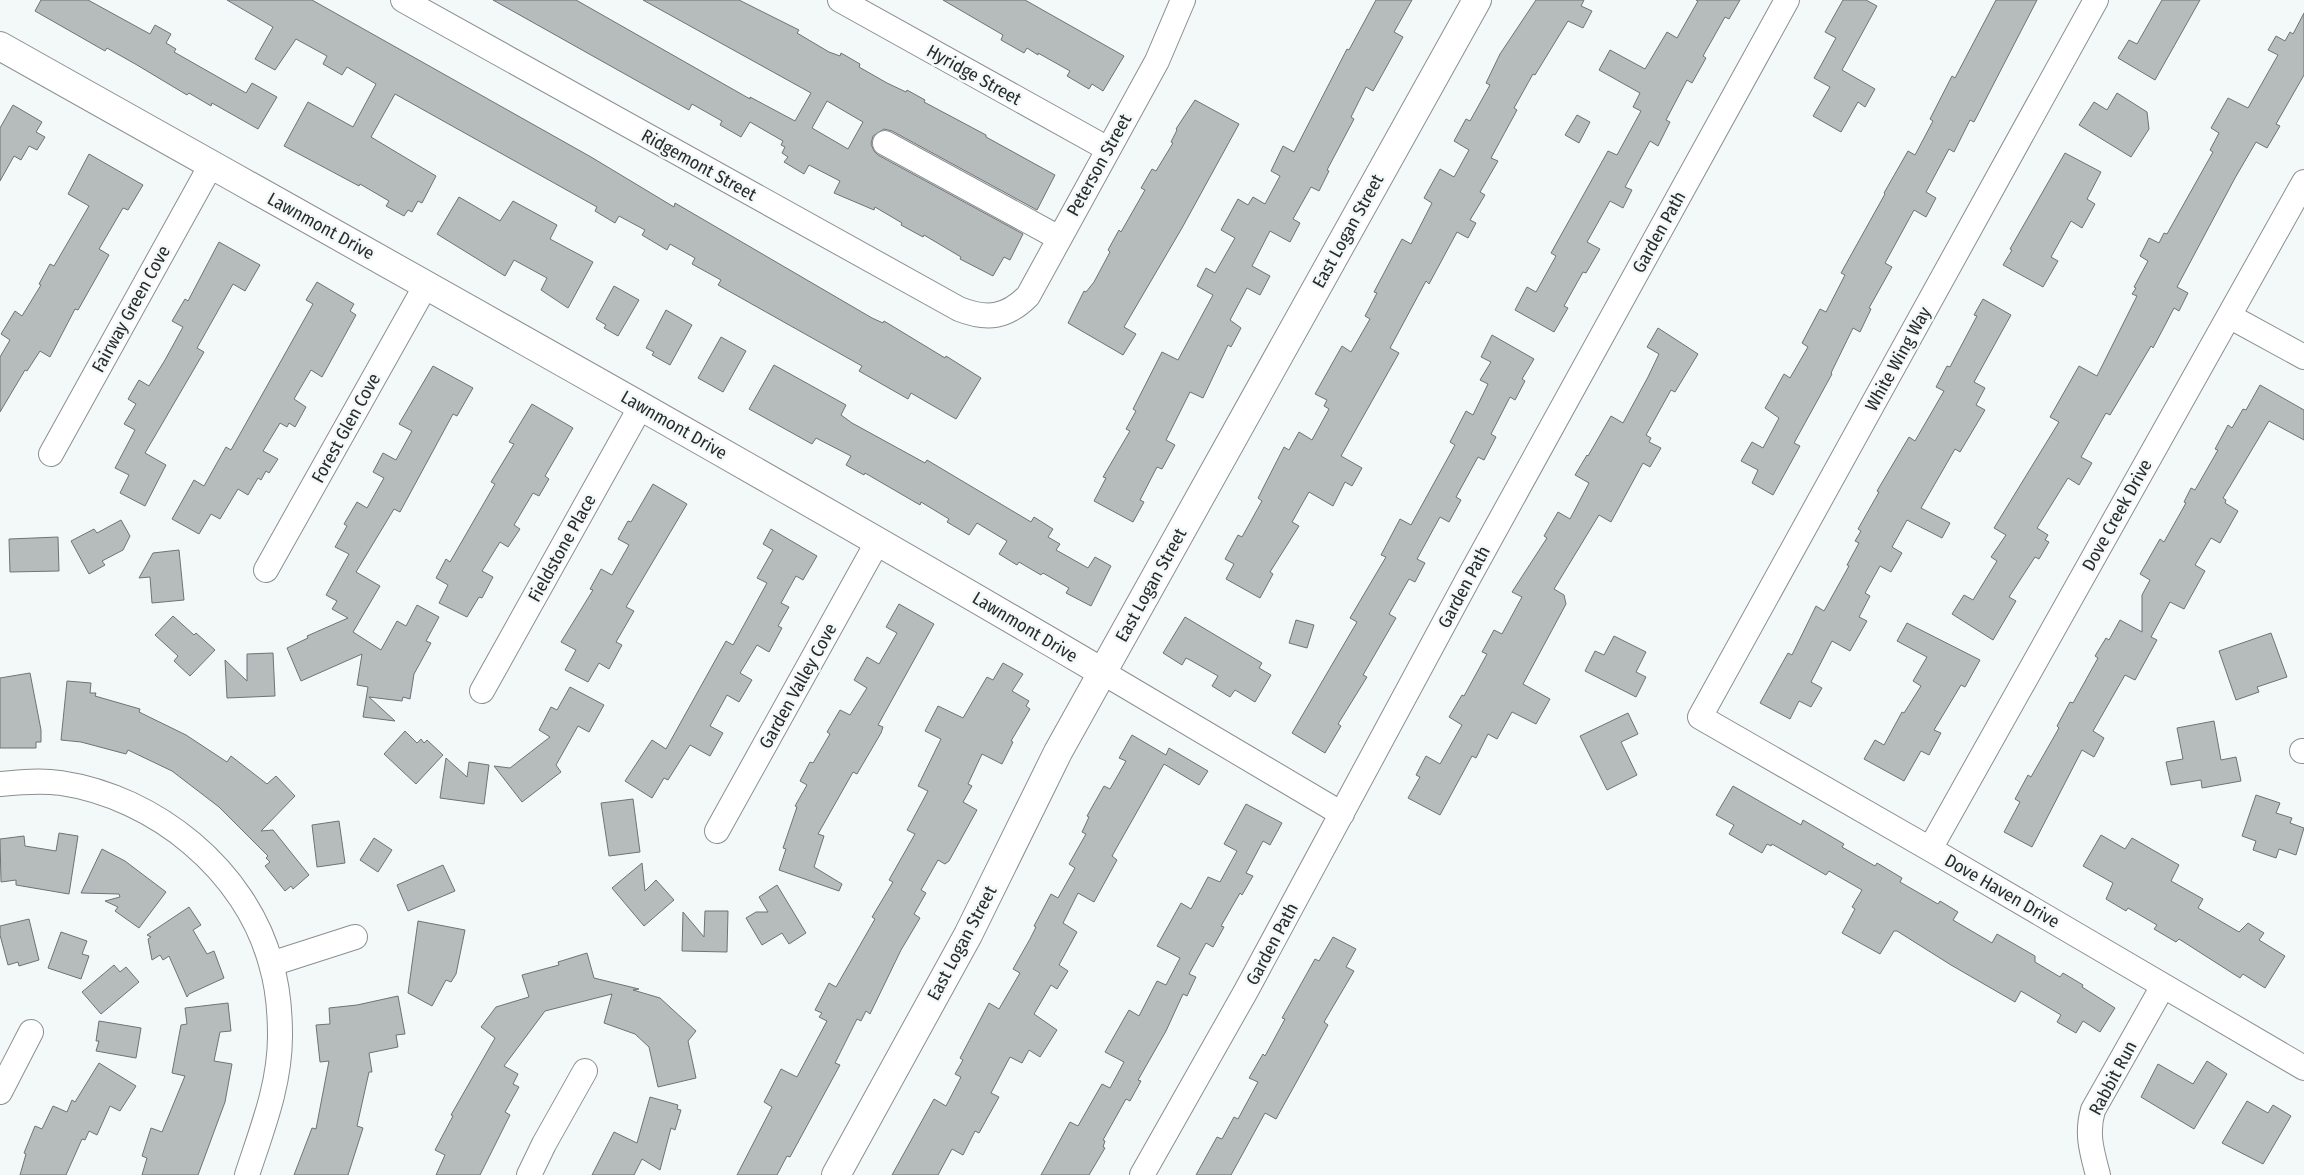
<svg xmlns="http://www.w3.org/2000/svg" width="2304" height="1175" font-family="'Fira Sans Condensed',sans-serif">
<rect width="100%" height="100%" fill="#f3f8f9"/>
<path fill="#b6bbbc" stroke="#6f7375" fill-rule="evenodd" d="M41,0H88L150,34L155,25L171,34L166,43L176,49L174,52L246,93L252,83L277,97L258,129L212,103L211,106L189,93L187,95L137,65L107,48L105,51L35,11Z
M227,0H312L591,157L674,207L675,203L872,318L883,323L884,321L945,358L946,356L981,378L956,419L911,393L908,399L859,371L862,366L718,285L721,280L692,264L695,258L670,244L667,250L642,235L645,230L619,216L615,223L595,211L597,207L395,94L371,137L436,176L422,203L418,201L412,212L408,210L404,216L386,206L389,201L360,184L359,186L284,146L308,102L353,127L376,84L347,67L342,75L323,64L327,56L296,39L275,70L255,59L273,27Z
M493,0H576L750,99V97L795,121L811,93L643,0H739L799,30L797,33L829,52L840,56L841,53L860,64L859,67L887,83L906,92L907,90L925,100L924,102L986,135V137L1055,175L1037,210L892,131L884,129L873,136L871,144L874,151L878,155L1023,234L1010,260L1004,257L993,276L960,259L961,257L924,235L923,237L901,225L902,223L875,207L874,210L834,193L840,181L809,165L804,174L784,162L788,157L782,153L785,147L781,145L783,141L750,122L741,137L720,125L722,121L692,104L689,110ZM827,101L863,122L848,149L812,128Z
M943,0H1025L1124,56L1103,91L1092,84L1089,89L1067,76L1070,71L1038,53V55L1027,48L1024,53L1001,40L1003,35Z
M1376,0H1412L1394,32L1403,37L1373,91L1366,87L1351,117L1354,119L1327,170L1329,171L1319,191L1311,187L1293,219L1300,223L1290,242L1270,231L1252,266L1270,276L1260,295L1247,288L1230,320L1241,328L1231,347L1228,345L1203,398L1190,392L1166,440L1175,445L1162,469L1157,467L1140,500L1144,502L1133,522L1094,501L1106,478L1103,477L1130,431L1126,429L1136,411L1133,409L1162,352L1178,360L1213,295L1197,286L1206,268L1215,273L1235,238L1221,230L1238,199L1248,205L1253,197L1265,204L1280,176L1271,171L1283,146L1294,152L1347,49L1349,50Z
M1536,0H1584L1581,6L1592,11L1583,28L1568,21L1535,75L1533,74L1514,108L1517,110L1491,158L1498,161L1480,192L1485,195L1470,220L1476,223L1468,238L1457,232L1429,284L1426,281L1390,348L1399,353L1341,456L1362,468L1352,486L1345,482L1333,506L1309,492L1292,522L1299,526L1270,572L1273,574L1260,598L1226,579L1234,564L1225,559L1238,535L1242,537L1262,501L1258,498L1284,447L1289,450L1299,432L1312,440L1329,409L1324,406L1327,400L1315,394L1342,346L1351,352L1370,319L1365,316L1377,293L1374,292L1402,239L1411,244L1432,203L1424,198L1440,169L1454,177L1469,150L1454,141L1466,119L1470,121L1490,85L1486,83L1500,54Z
M1696,0H1740L1729,19L1725,17L1703,56L1706,58L1692,83L1687,80L1666,120L1670,122L1658,146L1650,141L1625,187L1632,190L1623,208L1610,201L1587,242L1600,249L1586,273L1583,272L1564,306L1568,308L1554,332L1515,310L1527,287L1536,292L1556,256L1551,253L1608,151L1617,155L1641,111L1633,107L1640,93L1599,70L1610,50L1645,69L1667,32L1677,38L1698,1Z
M1843,0H1866L1877,6L1842,70L1875,89L1865,107L1858,102L1841,132L1813,116L1830,87L1814,78L1836,38L1825,32Z
M1996,0H2037L1974,122L1970,120L1954,152L1949,149L1926,192L1936,198L1926,217L1914,210L1885,263L1892,267L1869,308L1871,309L1860,332L1853,328L1831,373L1832,374L1794,443L1800,446L1773,495L1752,483L1758,470L1741,461L1752,442L1763,448L1779,418L1765,408L1784,374L1790,378L1808,347L1802,343L1820,309L1826,312L1845,275L1841,273L1885,194L1884,193L1908,151L1915,155L1933,121L1930,119L1952,76L1955,78Z
M2162,0H2200L2155,80L2118,58L2129,40L2137,44Z
M2304,13V75L2276,124L2280,126L2267,148L2256,142L2235,178L2177,287L2188,293L2179,311L2174,308L2153,348L2151,346L2110,415L2106,413L2081,457L2092,463L2079,485L2068,478L2037,528L2048,535L2045,540L2049,542L2039,559L2035,557L2009,597L2016,601L1993,640L1952,614L1964,595L1973,600L1997,561L1991,557L2006,535L1994,528L2059,422L2050,417L2079,366L2097,376L2137,296L2132,294L2136,288L2134,287L2148,261L2140,256L2149,238L2159,243L2164,233L2167,234L2213,152L2210,150L2219,133L2211,128L2228,98L2248,108L2278,55L2268,50L2276,36L2285,41L2290,32L2293,34Z
M2117,93L2147,112L2149,129L2131,157L2079,125L2094,102L2107,110Z
M1195,100L1239,124L1182,228L1124,327L1136,334L1123,355L1068,323L1084,291L1086,292L1094,282L1110,252L1108,250L1119,230L1121,232L1145,190L1141,188L1152,169L1156,171L1173,143L1171,142L1177,130L1176,129Z
M13,105L42,122L36,132L45,137L37,150L29,146L21,160L14,156L0,181V128Z
M1577,115L1590,122L1579,143L1565,135Z
M2065,153L2101,172L2087,199L2095,204L2082,228L2071,221L2051,257L2058,261L2043,287L2003,265L2012,250L2010,249Z
M89,154L143,185L128,210L123,208L99,249L109,255L78,310L75,309L50,357L40,351L27,371L25,370L0,412V357L10,340L1,334L15,311L22,316L41,285L39,284L50,264L54,266L89,206L68,194Z
M459,197L500,221L513,201L557,225L550,239L593,262L568,308L541,290L547,278L514,260L505,276L437,234Z
M219,242L260,265L245,291L233,284L197,348L204,352L145,453L166,465L145,506L120,493L129,475L115,468L135,430L124,424L136,404L128,399L139,380L149,386L165,360L183,327L172,321L185,299L188,301Z
M317,282L354,304L350,311L356,315L322,377L311,370L294,399L306,407L295,427L289,423L287,427L280,423L263,451L278,459L269,473L266,471L261,480L258,478L248,495L238,489L220,519L211,514L199,534L172,519L194,480L204,486L226,447L231,450L313,304L306,300Z
M614,286L639,300L618,336L604,328L606,325L596,319Z
M1983,299L2011,315L1974,382L1985,388L1976,405L1985,410L1960,452L1955,449L1921,508L1950,523L1942,538L1907,520L1892,547L1902,553L1891,572L1880,566L1865,593L1870,596L1859,617L1867,621L1850,651L1832,641L1811,682L1822,688L1811,707L1799,701L1790,719L1760,703L1788,653L1792,655L1816,606L1824,611L1849,566L1847,565L1859,543L1855,541L1861,531L1858,529L1879,492L1877,491L1909,437L1915,441L1944,391L1936,387L1947,366L1950,367L1977,316L1974,315Z
M666,310L692,325L670,365L652,355L654,352L646,348Z
M1658,328L1698,354L1675,392L1671,390L1646,435L1651,438L1649,442L1661,448L1650,467L1643,463L1611,522L1599,515L1554,589L1564,595L1566,604L1523,684L1550,699L1536,724L1512,712L1497,739L1488,734L1476,758L1472,756L1440,815L1408,798L1420,777L1416,775L1426,756L1440,764L1462,725L1449,717L1462,695L1464,696L1487,654L1482,652L1494,630L1502,634L1522,597L1512,592L1547,538L1544,536L1558,512L1570,519L1589,483L1575,475L1587,455L1588,456L1611,416L1623,423L1648,377L1659,354L1647,347Z
M1492,335L1534,359L1522,379L1525,381L1515,400L1510,397L1491,434L1496,437L1484,460L1478,457L1456,497L1461,500L1449,522L1440,517L1417,559L1425,563L1415,582L1409,579L1389,614L1396,618L1363,675L1367,677L1338,724L1341,726L1325,753L1292,733L1357,622L1350,618L1386,557L1381,555L1400,519L1411,525L1455,445L1450,442L1466,411L1473,415L1488,384L1480,380L1491,362L1481,357Z
M721,337L746,351L723,392L698,378Z
M774,365L846,405L841,415L852,423L925,463L927,460L1031,522L1034,517L1053,529L1048,537L1060,544L1056,550L1088,568L1095,557L1111,566L1091,606L1066,593L1069,588L1043,573L1041,575L1019,562L1017,565L999,554L1007,541L977,523L969,535L947,522L949,519L921,502L920,505L865,473L864,475L846,465L851,456L816,438L812,444L749,409Z
M433,366L473,388L457,416L453,414L400,512L394,509L356,572L380,586L353,632L381,650L397,621L406,626L417,605L439,617L426,641L431,643L414,674L410,699L403,697L402,701L369,697L395,721L363,717L368,687L357,685L362,654L301,681L287,648L308,638L307,636L348,618L332,609L337,601L326,595L349,554L335,547L347,526L344,524L357,502L367,508L384,478L373,472L383,453L396,460L412,431L399,424Z
M2260,385L2304,410V440L2269,421L2223,498L2226,500L2225,503L2238,511L2220,543L2211,538L2195,565L2205,571L2184,609L2170,602L2151,637L2157,640L2135,680L2125,675L2093,731L2104,738L2094,757L2082,750L2032,847L2004,832L2020,802L2015,799L2028,775L2031,777L2059,728L2057,726L2070,702L2073,703L2098,658L2095,656L2106,638L2109,640L2120,620L2142,632V595L2150,580L2140,574L2160,539L2164,542L2186,503L2184,502L2191,488L2195,490L2218,450L2215,449L2228,425L2232,428L2243,409L2246,410Z
M532,404L573,428L545,476L549,479L539,496L533,493L514,525L520,529L508,547L500,542L482,571L493,577L482,598L479,597L467,617L439,603L448,585L436,578L446,559L450,562L495,484L491,482L514,444L509,442Z
M653,484L687,504L626,607L634,611L616,642L622,645L609,669L599,663L588,682L565,670L576,650L561,642L593,590L590,589L601,569L612,575L629,545L618,539L628,521L631,522Z
M121,520L130,536L123,550L102,561L105,565L89,574L71,541L94,529L97,533Z
M771,529L817,556L803,580L796,576L781,603L789,607L778,626L782,628L769,652L757,645L740,673L752,680L739,702L727,695L710,726L723,733L710,756L690,745L668,780L664,778L652,798L625,781L652,740L666,749L726,641L733,645L767,583L757,578L773,550L763,544Z
M58,537L59,571L10,572L9,539Z
M179,550L184,600L152,603L150,577L139,578L153,553Z
M899,604L934,624L878,725L883,727L881,733L857,774L853,772L818,834L824,836L814,867L842,884L839,891L779,870L786,849L783,848L797,807L795,806L807,785L800,781L810,762L813,763L830,734L827,732L840,710L850,715L867,688L854,680L867,657L879,664L897,633L886,627Z
M173,616L194,635L196,633L215,650L190,676L174,661L178,656L155,635Z
M1185,617L1262,663L1259,668L1271,675L1255,702L1235,690L1230,697L1212,686L1218,676L1190,660L1186,658L1182,665L1163,653Z
M1296,620L1314,625L1307,648L1289,643Z
M1907,623L1980,660L1965,687L1961,685L1934,730L1941,733L1929,755L1921,751L1904,781L1864,759L1875,740L1884,745L1902,712L1904,713L1921,686L1913,681L1927,657L1897,641Z
M2271,633L2287,677L2257,687L2259,692L2236,700L2219,651Z
M1614,636L1646,652L1636,672L1646,677L1636,697L1585,671L1595,651L1604,655Z
M273,653L275,696L227,698L225,660L247,681V654Z
M1003,663L1023,674L1012,691L1029,701L1026,706L1030,709L1011,741L1013,742L1002,764L982,754L968,784L972,786L963,802L977,810L949,861L945,864L938,860L921,890L926,893L914,914L920,918L901,950L870,1014L866,1011L861,1021L857,1019L835,1063L840,1065L790,1157L787,1156L777,1175H737L772,1107L764,1102L781,1069L797,1077L827,1021L819,1017L822,1013L815,1010L829,983L836,987L875,919L872,917L893,882L889,880L915,834L907,830L928,791L918,786L941,739L925,731L938,706L963,718L987,677L993,680Z
M30,673L41,730V742H36V748H0V678Z
M67,681L91,683L90,693H96L95,696L140,709L139,712L186,735L227,762L231,756L267,784L276,776L295,796L261,831L273,830L309,875L293,889L291,886L285,891L265,866L270,862L266,858L268,856L219,807L172,771L128,750L126,754L81,742L61,740Z
M570,687L604,705L589,732L578,726L556,765L561,772L522,802L494,766L510,768L550,737L539,730L551,707L557,710Z
M1628,713L1638,734L1621,742L1637,775L1607,790L1580,736Z
M2214,721L2221,760L2236,757L2241,781L2202,788L2201,780L2171,785L2166,762L2183,759L2177,728Z
M405,731L417,743L421,739L424,743L427,740L443,755L416,784L384,754Z
M1132,735L1166,755L1169,748L1208,771L1199,785L1164,764L1112,856L1117,860L1094,902L1078,893L1063,923L1077,932L1059,965L1068,971L1057,989L1051,985L1034,1014L1057,1030L1040,1057L1029,1050L1022,1063L1010,1057L991,1093L999,1097L979,1133L975,1131L963,1155L952,1149L938,1175H892L934,1099L946,1106L961,1077L955,1074L963,1060L960,1058L989,1003L999,1009L1020,973L1013,969L1030,939L1036,927L1034,926L1051,894L1058,898L1075,868L1069,864L1086,834L1082,832L1089,817L1087,816L1104,786L1110,789L1126,761L1119,758Z
M446,758L467,777L469,762L489,765L484,804L440,798Z
M1733,786L1801,825L1803,820L1844,844L1842,847L1875,866L1877,863L1902,878L1900,882L1938,904L1940,901L1958,912L1953,920L1992,943L1997,934L2035,956V962L2060,977L2063,973L2083,985L2082,987L2115,1008L2100,1032L2083,1021L2076,1033L2057,1022L2061,1015L2021,991L2015,1002L1951,965L1897,931H1894L1880,954L1842,933L1855,909L1852,907L1862,890L1829,871L1826,875L1772,844L1771,846L1767,844L1762,853L1729,834L1734,825L1716,815Z
M2256,795L2280,803L2276,813L2292,818L2290,823L2304,828L2296,855L2279,849L2276,858L2253,850L2256,841L2242,836Z
M633,799L640,852L609,856L601,803Z
M1246,804L1282,823L1270,845L1263,841L1246,873L1253,876L1242,895L1240,893L1221,926L1224,927L1213,947L1206,943L1189,974L1196,977L1187,996L1183,994L1166,1031L1138,1080L1141,1081L1130,1101L1126,1099L1103,1140L1105,1141L1103,1147L1105,1148L1089,1175H1041L1070,1122L1078,1126L1102,1084L1110,1088L1124,1062L1105,1052L1129,1010L1139,1016L1157,981L1166,985L1180,958L1157,946L1181,903L1191,909L1208,877L1220,882L1237,851L1224,844Z
M339,821L345,863L317,867L312,825Z
M59,833L78,836L69,894L16,885V880L1,882L0,839L24,836L25,846L56,851Z
M2101,835L2125,849L2132,838L2179,865L2171,881L2203,899L2198,908L2239,932L2248,923L2264,933L2259,940L2285,956L2265,988L2243,974L2240,978L2179,939L2176,942L2154,929L2157,925L2128,908L2126,911L2106,899L2113,883L2083,866Z
M374,838L392,850L378,872L360,860Z
M102,849L125,861L166,892L139,928L115,911L118,907L105,901L120,897L119,894L81,893Z
M642,863L645,891L656,880L674,900L644,926L612,888Z
M443,865L455,891L408,911L397,885Z
M777,885L806,933L789,944L782,933L762,945L746,918L756,912H768L759,897Z
M189,907L201,925L193,930L207,954L214,951L224,978L189,994L187,997L169,956L163,960L160,955L152,960L148,939L151,937L147,935Z
M705,911H728L727,952L682,951L683,912L704,937Z
M29,919L39,960L19,966L18,962L8,965L0,935V926Z
M418,921L465,930L456,974L451,982L446,980L432,1006L408,993Z
M61,932L87,941L82,954L89,956L81,979L48,968Z
M1333,937L1356,949L1346,967L1354,971L1324,1022L1328,1025L1276,1119L1265,1113L1231,1175H1196L1217,1137L1222,1139L1234,1117L1238,1119L1258,1082L1249,1078L1263,1054L1265,1056L1285,1019L1282,1018L1315,959L1319,961Z
M587,953L594,978L639,989L633,990L660,998L696,1031L688,1041L696,1078L658,1087L649,1047L635,1034L604,1023L612,994L545,1011L504,1066L518,1074L513,1084L519,1087L505,1112L510,1115L480,1175H436L445,1155L435,1150L453,1116L451,1115L495,1038L481,1027L496,1007L529,997L522,975L559,965L558,962Z
M114,965L120,972L126,967L139,982L101,1014L82,992Z
M398,996L405,1034L396,1035L398,1047L369,1053L372,1072H369L357,1126L363,1128L348,1175H294L312,1128L316,1129L329,1061L320,1062L316,1025L330,1024L329,1008L357,1005Z
M228,1003L231,1031L220,1032L214,1061L232,1064L225,1102L198,1175H142L147,1158L142,1156L151,1128L162,1132L185,1076L172,1073L181,1025L187,1024L185,1008Z
M99,1021L141,1028L136,1058L96,1051L99,1041H96Z
M2207,1061L2227,1074L2194,1129L2141,1097L2158,1064L2193,1084Z
M99,1063L136,1086L120,1111L110,1106L97,1135L89,1131L85,1140L82,1139L66,1175H20L26,1154L24,1153L35,1126L42,1129L53,1106L67,1112L72,1100L75,1102Z
M650,1097L678,1105L677,1109L681,1110L675,1130L671,1128L660,1170L642,1159L634,1175H592L614,1132L637,1143Z
M2247,1101L2268,1113L2273,1105L2291,1116L2263,1164L2222,1143Z"/>
<g fill="none" stroke-linecap="round" stroke-linejoin="round">
<defs>
<path id="minor" d="M403,0L959,309C987,320 1006,318 1028,296L1157,61L1183,0
M840,0L1108,149
M2096,0L1700,717L1930,849L2304,1068
M885,143L1059,238
M2229,316L2304,357
M51,454L211,165
M266,570L426,285
M1102,672L1342,814
M482,691L641,406
M2302,751H2304
M0,784C20,782 41,780 61,783C155,797 246,870 271,964C278,987 280,1012 280,1036C280,1085 262,1129 247,1175
M717,831L878,541
M1930,849L2304,182
M271,964L355,937
M0,1092L31,1032
M529,1175L544,1144L585,1071
M1142,1175L1246,991L1469,577L1787,0
M2098,1175C2092,1152 2086,1134 2093,1110L2163,986"/>
<path id="tertiary" d="M0,46C368,253 738,458 1102,672
M836,1175L968,935L1058,752L1477,0"/>
</defs>
<use href="#minor" stroke="#8b8f90" stroke-width="26"/>
<use href="#tertiary" stroke="#8b8f90" stroke-width="30"/>
<use href="#minor" stroke="#fff" stroke-width="24"/>
<use href="#tertiary" stroke="#fff" stroke-width="28"/>
</g>
<g text-anchor="middle" stroke-width="5" stroke-linejoin="round" paint-order="stroke">
<g font-size="18" fill="#292b2b" stroke="#f3f8f9">
<text transform="translate(974 75) rotate(29)" y="6">Hyridge Street</text>
<text transform="translate(699 165) rotate(29)" y="6">Ridgemont Street</text>
<text transform="translate(1099 165) rotate(-61)" y="6">Peterson Street</text>
<text transform="translate(321 226) rotate(29)" y="6">Lawnmont Drive</text>
<text transform="translate(1348 231) rotate(-61)" y="6">East Logan Street</text>
<text transform="translate(1659 232) rotate(-61)" y="6">Garden Path</text>
<text transform="translate(131 309) rotate(-61)" y="6">Fairway Green Cove</text>
<text transform="translate(1898 359) rotate(-61)" y="6">White Wing Way</text>
<text transform="translate(674 425) rotate(30)" y="6">Lawnmont Drive</text>
<text transform="translate(346 428) rotate(-61)" y="6">Forest Glen Cove</text>
<text transform="translate(2117 515) rotate(-61)" y="6">Dove Creek Drive</text>
<text transform="translate(562 548) rotate(-61)" y="6">Fieldstone Place</text>
<text transform="translate(1151 585) rotate(-61)" y="6">East Logan Street</text>
<text transform="translate(1464 587) rotate(-62)" y="6">Garden Path</text>
<text transform="translate(1025 627) rotate(31)" y="6">Lawnmont Drive</text>
<text transform="translate(798 686) rotate(-61)" y="6">Garden Valley Cove</text>
<text transform="translate(2002 891) rotate(30)" y="6">Dove Haven Drive</text>
<text transform="translate(962 943) rotate(-62)" y="6">East Logan Street</text>
<text transform="translate(1272 944) rotate(-62)" y="6">Garden Path</text>
<text transform="translate(2113 1078) rotate(-62)" y="6">Rabbit Run</text>
</g>
</g>
</svg>
